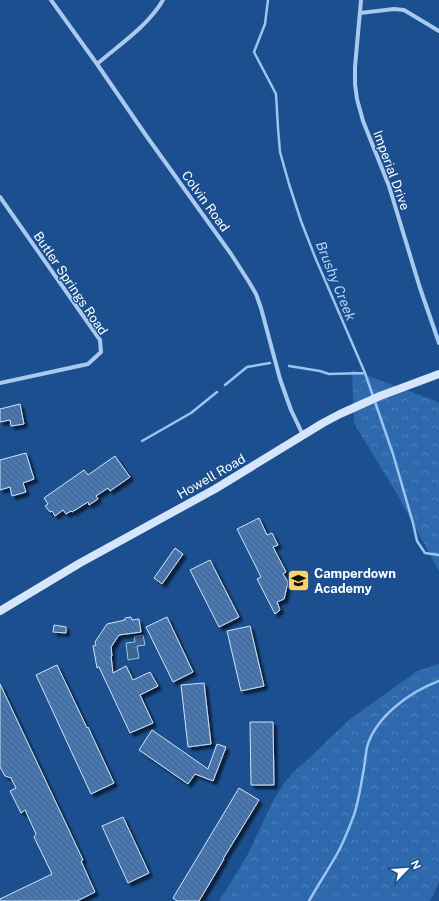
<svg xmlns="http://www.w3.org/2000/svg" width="439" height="901" font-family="'Public Sans',sans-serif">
<defs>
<pattern id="forest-crowns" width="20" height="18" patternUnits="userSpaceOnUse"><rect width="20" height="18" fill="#2e69ad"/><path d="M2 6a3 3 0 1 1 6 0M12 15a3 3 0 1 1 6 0" fill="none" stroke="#4d80b9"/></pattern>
<pattern id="water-ripples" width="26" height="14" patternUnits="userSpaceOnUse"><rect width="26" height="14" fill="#3c6290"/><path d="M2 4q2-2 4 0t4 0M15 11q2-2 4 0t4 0" fill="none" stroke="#597aa1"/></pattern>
<pattern id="building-back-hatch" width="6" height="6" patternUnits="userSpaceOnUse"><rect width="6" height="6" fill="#4478b7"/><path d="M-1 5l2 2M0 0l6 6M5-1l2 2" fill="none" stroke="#486282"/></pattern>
<filter id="shadow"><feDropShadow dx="3.5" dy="3.5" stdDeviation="1" flood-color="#0009"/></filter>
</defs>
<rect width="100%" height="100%" fill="#1b4f8f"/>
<path fill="url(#forest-crowns)" d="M352,370L433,400L439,403V571L398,496L354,423Z
M439,664V882L430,901H219C228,887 237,873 245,859C263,828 274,785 304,763L349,720L417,671Z"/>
<path fill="url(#water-ripples)" stroke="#9cc4f0" d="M143,635L145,645L137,646L139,658L128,660L126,643L135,642L134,637Z"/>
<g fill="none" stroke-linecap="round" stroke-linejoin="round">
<path stroke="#9cc4f0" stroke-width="2.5" d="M268,0L265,24L254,52L276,94L278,128L280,152L289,184L301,221L315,257L365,373L393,454L413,523L417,541L425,553L439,555
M289,366L320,371L329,374L365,373
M225,385L247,367L270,363
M142,441L191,413L217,392
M309,901C318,885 328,870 337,854C344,842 349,828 354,815C359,800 361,784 364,768C365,761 366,753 367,747C376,716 410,692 439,681"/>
</g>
<path fill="url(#building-back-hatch)" stroke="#cfe3fa" filter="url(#shadow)" d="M20,404L24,424L11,426L10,420L0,422V409Z
M26,453L34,479L23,483L26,492L12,496L10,487L0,490V460Z
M115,456L130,477L110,491L108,488L96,496L98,499L89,505L88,502L72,512L71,511L66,514L63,510L55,516L52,511L50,512L45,506L48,504L44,498L84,470L88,475Z
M259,518L267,535L272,533L278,545L273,547L286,572L283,574L288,582L284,599L277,602L280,610L275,614L257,579L261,577L237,529Z
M175,548L183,554L162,584L154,578Z
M210,560L239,617L219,627L190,570Z
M131,617L132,620L139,619L141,632L119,635L111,647L112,656H111L113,673L126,666L133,680L150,672L158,686L140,695L153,723L130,733L99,667L97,668L93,646L96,645L95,642L107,624L125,620V618Z
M167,617L193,672L173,682L146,627Z
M54,625L66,627V633L53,632Z
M250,626L264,686L241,691L227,631Z
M57,665L87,728L88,727L114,783L91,794L36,675Z
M204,683L211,744L188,747L181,685Z
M0,684L83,860L81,861L95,892L77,901H0V899L52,874L34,837L36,834L25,810L21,813L10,791L16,788L11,778L5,776L0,767Z
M250,722H273L274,785H251Z
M152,730L208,769L217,744L226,747L213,781L195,774L188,784L139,750Z
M239,788L259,800L223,859H224L199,901H177L173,898Z
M123,817L149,873L128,883L102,826Z"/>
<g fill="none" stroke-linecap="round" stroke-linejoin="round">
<path stroke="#a9c9ee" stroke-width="4" d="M51,0L97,64L145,134L231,254L249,282L256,294L261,308L280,379L291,410L303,435
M361,0L355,67V84L357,99L363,121L389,186L420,288L439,343
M360,13L394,9L404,10L439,31
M97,64C120,44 148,26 163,0
M0,197L100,340L101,352L88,364L0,383"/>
<path stroke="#d6e6fa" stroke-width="8" d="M0,611L80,563L215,489L323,423L340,414L380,396L439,374"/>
</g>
<defs>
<symbol id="school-square" viewBox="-11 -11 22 22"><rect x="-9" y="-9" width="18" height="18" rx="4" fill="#ffd166" stroke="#1b4f8f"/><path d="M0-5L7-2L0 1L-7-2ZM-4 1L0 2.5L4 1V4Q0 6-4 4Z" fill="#111"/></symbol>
</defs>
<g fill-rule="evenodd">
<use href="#school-square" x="286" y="568" width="25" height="25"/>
</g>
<g text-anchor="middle" stroke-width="3" stroke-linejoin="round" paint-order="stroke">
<g font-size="13" fill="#fff" stroke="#1b4f8f">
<text transform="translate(392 170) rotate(70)" y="5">Imperial Drive</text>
<text transform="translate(206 201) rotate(54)" y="5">Colvin Road</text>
<text transform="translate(71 283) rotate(56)" y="5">Butler Springs Road</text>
<text transform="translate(211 476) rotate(-30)" y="5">Howell Road</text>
</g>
<g font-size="13" font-weight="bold" fill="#fff" stroke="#1b4f8f" text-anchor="start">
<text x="314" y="578">Camperdown<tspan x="314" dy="15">Academy</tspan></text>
</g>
<g font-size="14" font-style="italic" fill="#b5d3f5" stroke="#1b4f8f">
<text transform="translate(336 281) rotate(68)" y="5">Brushy Creek</text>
</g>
</g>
<g transform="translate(407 869) rotate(65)" stroke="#1b4f8f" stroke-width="3" paint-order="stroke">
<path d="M0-3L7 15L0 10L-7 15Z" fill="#ffffff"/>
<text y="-6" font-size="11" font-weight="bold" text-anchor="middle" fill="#ffffff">N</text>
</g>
</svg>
